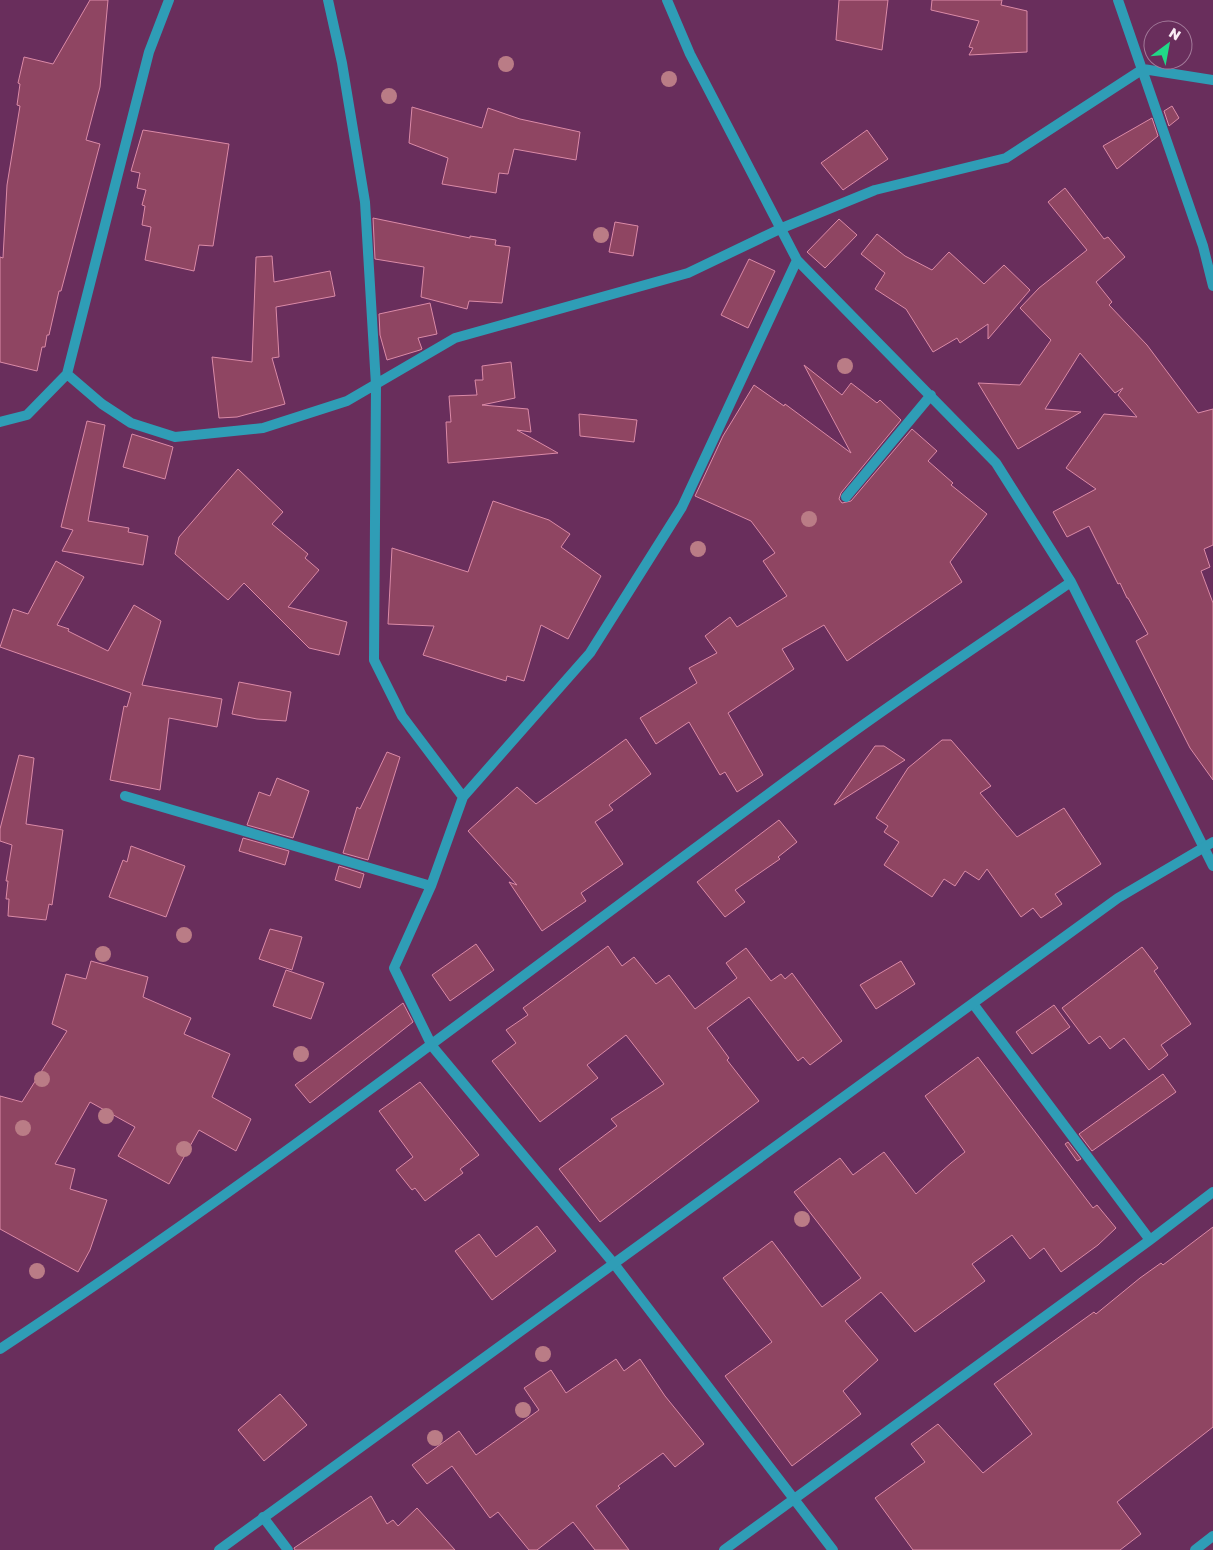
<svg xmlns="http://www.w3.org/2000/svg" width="1213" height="1550" font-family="'Golos Text',sans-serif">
<rect width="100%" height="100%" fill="#692e5c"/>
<path fill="#8f4562" stroke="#db8aa7" d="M90,0H108L100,87L86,140L100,144L61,291H59L49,335H47L45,347H42L37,371L0,362V257L3,258L7,185L20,106L17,105L20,84L18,83L24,57L53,64Z
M839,0H888L882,50L836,40Z
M932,0H1002L1001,5L1027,11V52L969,55L973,48L969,47L979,21L931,10Z
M1172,106L1179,118L1169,126L1164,111Z
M412,107L482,128L488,108L520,119L580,132L576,160L514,149L508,174L499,173L496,193L442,184L448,158L409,143Z
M1152,118L1158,136L1117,169L1103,146Z
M143,130L229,144L213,246L199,245L194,271L145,260L151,227L142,225L145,206L142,205L146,190L137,188L140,173L131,171Z
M867,130L888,159L843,190L821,163Z
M1065,188L1104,239L1108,237L1125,257L1096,282L1112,302L1109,305L1147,345L1198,413L1213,409V545L1204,549L1210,567L1201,571L1213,603V780L1190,748L1136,641L1148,634L1128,598H1127L1120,583L1118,584L1089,526L1067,537L1053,512L1096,489L1066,468L1104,414L1137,417L1118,395L1123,388L1115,393L1080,353L1045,409L1081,412L1018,449L978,383L1020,385L1051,340L1020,308L1039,288L1087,250L1048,202Z
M373,218L470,238V236L496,240L495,245L510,247L502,303L469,301L467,309L421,297L424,267L375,259Z
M839,219L857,235L825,268L807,252Z
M615,222L638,226L633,256L609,252Z
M877,234L905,256L932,270L949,252L984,284L1004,265L1030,290L988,339V324L960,343L957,338L933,352L906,309L875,289L885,273L861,254Z
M272,256L274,282L330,271L335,296L276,307L279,357L272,358L285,404L237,417L219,418L212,357L252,362L256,257Z
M749,259L775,271L748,328L721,315Z
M430,303L437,334L418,338L422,349L420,350L387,360L380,335L379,314Z
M511,362L515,398L482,405L528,409L531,432L517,430L558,453L448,463L446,422H451L449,396L477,395L475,380H483L482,366Z
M804,365L842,395L851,383L877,403L880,400L901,420L841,493L839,499L842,503L851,501L912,429L937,451L928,461L953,483L951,485L987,514L950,562L962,582L847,661L824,625L782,649L794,669L728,713L763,775L737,792L725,772L720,775L689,722L656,744L640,718L697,683L689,668L717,653L705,636L730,617L737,627L787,596L763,561L775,553L751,521L695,496L723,436L754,385L784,406L785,404L851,453Z
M579,414L637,420L634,442L580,436Z
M87,421L105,425L88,521L129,528L128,532L148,536L143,565L62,551L73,530L61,527Z
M132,434L173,447L165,479L123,467Z
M238,469L283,512L272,524L308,554L305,558L319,570L288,607L347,622L339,655L309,648L244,583L228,600L175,554L179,537Z
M493,501L549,520L570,534L561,547L601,576L568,639L541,625L524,681L507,676L506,681L423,655L434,626L388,624L392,548L468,572Z
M56,561L84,577L57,625L69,629L68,631L108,651L134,605L161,621L142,685L222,699L217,727L169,718L160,790L110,780L124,706L127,707L131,693L0,647L13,609L28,614Z
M239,682L291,692L286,721L257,719L232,714Z
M626,739L651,774L609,805L613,810L595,822L623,864L581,893L586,901L542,931L509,882L517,885L468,831L517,787L536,804Z
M942,740H951L991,786L980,793L1017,837L1064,808L1101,864L1055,894L1062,904L1041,918L1033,908L1021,917L987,869L979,880L965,871L955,886L944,879L932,897L884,865L899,842L884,832L888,826L876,818L908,768Z
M875,746H884L905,760L834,805Z
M387,752L400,757L368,860L343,853L357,807L360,809Z
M19,755L34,758L26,824L63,830L52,905L49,904L46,920L8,916L9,899H6L8,881H6L12,845L0,841V829Z
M277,778L309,791L293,838L247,825L259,792L270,796Z
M779,820L797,842L778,857L780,859L735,890L745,902L725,917L697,882Z
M243,838L289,851L285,865L239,851Z
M131,846L185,866L166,917L109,897L123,860L127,862Z
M339,866L364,874L360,888L335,880Z
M270,929L302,937L292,970L259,959Z
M476,944L494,970L450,1001L432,975Z
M608,946L622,966L634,957L656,984L669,975L695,1009L737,978L726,963L746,948L771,981L781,974L785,979L792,973L842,1041L810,1065L803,1057L798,1061L749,997L707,1028L729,1058L727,1060L759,1101L600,1222L559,1169L617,1126L611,1119L664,1084L626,1035L587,1065L598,1078L540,1122L492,1061L516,1043L506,1030L528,1015L523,1008Z
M1142,947L1158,968L1154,971L1191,1024L1161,1045L1168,1055L1149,1070L1124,1038L1110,1049L1100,1036L1089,1044L1062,1008Z
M91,961L148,977L143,997L191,1018L184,1034L230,1054L212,1097L251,1119L236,1151L199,1130L169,1184L118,1156L135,1127L90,1102L55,1164L75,1169L70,1189L107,1200L90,1250L78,1272L0,1229V1096L22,1102L67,1031L52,1024L66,974L86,979Z
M901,961L915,984L876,1009L860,985Z
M286,970L324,983L311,1019L273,1006Z
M403,1003L413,1022L310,1103L295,1085Z
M1054,1005L1070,1027L1032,1054L1016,1032Z
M978,1057L1093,1208L1097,1205L1116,1228L1098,1245L1061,1272L1044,1248L1030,1259L1012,1235L972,1264L985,1281L915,1332L881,1292L845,1321L878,1360L843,1391L861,1414L792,1466L725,1376L772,1342L723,1278L772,1241L822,1307L861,1278L794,1192L840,1158L853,1175L884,1152L916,1194L951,1163L965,1152L925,1096Z
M1163,1074L1176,1092L1092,1151L1079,1134Z
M420,1082L479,1155L460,1169L463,1173L425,1201L415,1188L412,1190L396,1170L413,1157L379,1111Z
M1068,1142L1081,1159L1077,1161L1065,1144Z
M537,1226L556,1251L492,1300L455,1251L479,1234L496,1257Z
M1213,1227V1427L1117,1502L1141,1534L1120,1550H913L875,1498L925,1462L911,1444L938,1424L983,1473L1032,1434L994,1384L1094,1312L1096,1314L1140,1278L1161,1263L1163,1265Z
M616,1359L624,1371L640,1359L665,1396L704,1444L675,1467L663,1453L618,1486L620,1488L596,1506L629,1550H595L573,1522L537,1550H529L498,1512L490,1518L452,1466L427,1484L412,1465L459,1431L476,1455L539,1410L524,1388L551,1370L566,1393Z
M280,1394L307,1425L264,1461L238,1430Z
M371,1496L387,1524L393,1520L398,1526L417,1508L455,1550H295L294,1548Z"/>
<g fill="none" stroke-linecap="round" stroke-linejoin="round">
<path stroke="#2f9db6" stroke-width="10" d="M328,0L342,63L365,202L376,385L374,660L402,716L463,797L431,886L394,968L432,1046L615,1265L833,1550
M667,0L690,54L797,260L996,463L1071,582L1213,866
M1118,0L1203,246L1213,286
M67,374L102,404L131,423L175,437L263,428L347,401L455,338L688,273L782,228L875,190L1006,158L1143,69L1213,80
M0,422L27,415L67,374L149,52L169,0
M846,497L931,395
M125,796L431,886
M463,797L590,653L682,507L797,260
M974,1005L1150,1240
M0,1349C286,1161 555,949 831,748C910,690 991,637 1071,582
M263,1517L288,1550
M724,1550L1150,1240L1213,1192
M1195,1550L1213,1536"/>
<path stroke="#2f9db6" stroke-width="10" d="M219,1550L1118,898L1213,842"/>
</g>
<g fill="#ba7c86">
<circle cx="506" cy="64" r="8"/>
<circle cx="669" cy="79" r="8"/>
<circle cx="389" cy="96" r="8"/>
<circle cx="601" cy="235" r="8"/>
<circle cx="845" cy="366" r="8"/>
<circle cx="809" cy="519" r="8"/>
<circle cx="698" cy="549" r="8"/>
<circle cx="184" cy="935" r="8"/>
<circle cx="103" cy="954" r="8"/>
<circle cx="301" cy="1054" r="8"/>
<circle cx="42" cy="1079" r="8"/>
<circle cx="106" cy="1116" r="8"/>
<circle cx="23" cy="1128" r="8"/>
<circle cx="184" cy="1149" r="8"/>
<circle cx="802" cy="1219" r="8"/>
<circle cx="37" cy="1271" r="8"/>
<circle cx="543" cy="1354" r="8"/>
<circle cx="523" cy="1410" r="8"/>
<circle cx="435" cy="1438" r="8"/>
</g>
<g transform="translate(1168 45) rotate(32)"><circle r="24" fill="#692e5c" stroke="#a37a9a"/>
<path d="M0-4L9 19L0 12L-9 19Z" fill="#21d887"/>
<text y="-8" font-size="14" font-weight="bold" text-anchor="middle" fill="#faecf6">N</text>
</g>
</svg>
